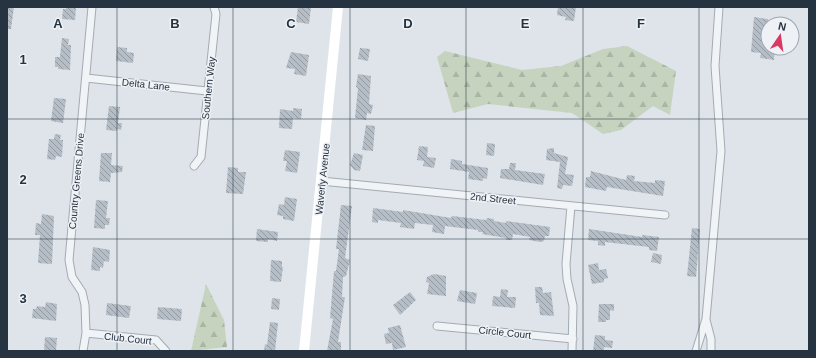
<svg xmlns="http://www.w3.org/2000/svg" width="816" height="358" font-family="Arial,sans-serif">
<defs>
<pattern id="forest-firs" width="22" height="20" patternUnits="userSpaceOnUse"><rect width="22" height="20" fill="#c6d4bf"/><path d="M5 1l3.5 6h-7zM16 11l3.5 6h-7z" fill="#aab6a5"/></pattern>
<pattern id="building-back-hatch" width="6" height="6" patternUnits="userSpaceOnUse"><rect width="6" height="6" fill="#b5bdc6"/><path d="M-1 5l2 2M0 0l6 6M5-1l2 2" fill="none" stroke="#939aa2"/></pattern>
</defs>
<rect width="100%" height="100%" fill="#dee4e9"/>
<path fill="url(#forest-firs)" d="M627,46L676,71L670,115L653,106L621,130L603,134L572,113L488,104L453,113L437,57L445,51L522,70L561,66L603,49Z
M206,284L224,320L227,347L191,351Z"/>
<path fill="url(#building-back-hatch)" d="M7,7H14L11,29H7Z
M66,7H76L75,20L62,19L63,9H66Z
M298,7H311L309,24L296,22Z
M558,7H576L574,21L565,20L566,17L557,15Z
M754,17L768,19V48H775L774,60L760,58L761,53L751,52Z
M62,38L69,39L68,45H71L70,70L58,69V67H55V57H60Z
M117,47L127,48V52L134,53L133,63L116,61Z
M360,48L370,49L368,61L358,59Z
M291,52L309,55L306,76L294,74L295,69L286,68Z
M358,74L371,76L369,104L373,105L371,114L367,113L366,120L355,118L358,88L356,87Z
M54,98L66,99L63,123L51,121Z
M109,106L120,107L118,123H122L121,130L117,129V131L106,130Z
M293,108L302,109L301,119L293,118L292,129L279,128L280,109L293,111Z
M366,125L375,126L373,151L362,150Z
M55,134L61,135L60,140H63L62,157L56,156L55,160L47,159L49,139H54Z
M487,143L495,144L494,156L486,155Z
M419,146L428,147L427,157L436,158L434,168L423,166L424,161L417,160Z
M554,148V153L568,157L565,174L574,175L572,186L563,185L562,189L557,188L560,162L546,160L547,149Z
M285,150L300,152L297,173L285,171L287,161H283Z
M101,153H112L111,165L123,166L122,172L111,173L110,182L99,181Z
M354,153L363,155L360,171L354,170L350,165Z
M451,159L462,161V164L488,168L487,179L483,178V181L468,179L469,172L450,169Z
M510,163H516L515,170L545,174L543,185L500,178L501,169H509Z
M228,167L238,168V172H246L243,194L226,193Z
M591,171L626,180L627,175L635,176L634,181L655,183V180L665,181L663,196L607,187L606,191L585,187L586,177H590Z
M285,197L297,199L294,221L283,219V216L277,215L279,204L284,205Z
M96,200L108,201L106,218H110L109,225H105V229L94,228Z
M341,205L352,206L345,258L350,260L346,276L343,277L342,297H345L338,342H341V351H327L333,319L330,318L334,271H336L339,249H336Z
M373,208L403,212V210L451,218L452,216L486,220L487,218L494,219V221L506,223V221L550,227L549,236H545L544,241L540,242L529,240L530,237L513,234L512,240H506V238L482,234L483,232H478V230L445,226L444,234L432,232L433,225L415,223L414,229L400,227L401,223L378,220V223L372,222Z
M42,214L54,216L52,264L38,263L40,235H35L36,223L41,224Z
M692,228L700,229L696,277L687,276Z
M257,229L278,232L277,241L268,239V242L256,241Z
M589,229L642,237V235L659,237L657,251L649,250V247L605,242V246L598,245V241L588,240Z
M93,247L110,250L109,262L104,261L103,268L100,267V271L91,270Z
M653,253L662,255L661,264L651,262Z
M271,260L282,261V267H283L281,282L270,281Z
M598,263L599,270L606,269L608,278L604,279V282L592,284L588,265Z
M434,274L446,276V296L427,294L429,283L426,282L427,277Z
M535,287H542L543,293L551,292L554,316L540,315L539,303H536Z
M501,289L508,290L507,297H516L515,308L492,306L493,296L500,297Z
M460,290L477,293L475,304L457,301Z
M410,292L416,300L400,315L393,305Z
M272,298L280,299L279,310L271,309Z
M46,302L57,304L56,321L32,318L33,309H36L37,306L45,307Z
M107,303L131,306L129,318L106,315Z
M599,304H614V311L610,310V320H606V322H598Z
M158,307L182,309L181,321L157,319Z
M270,322L278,323L275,351H264L265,344L267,345Z
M400,325L406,347L393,350L392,343L386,344L384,334L389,333L388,328Z
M595,335L605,336V340L613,341L612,348L604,347V351H593Z
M45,337L57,338L56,351H44Z"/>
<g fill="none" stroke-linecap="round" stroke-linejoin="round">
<defs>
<path id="street" d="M86,78L207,91
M194,166L201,157L216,14L214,7
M321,181L665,215
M571,206L566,264L567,279L573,306L572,351
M706,320L711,339V351
M437,326L573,339
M86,333L156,340L166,351
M83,351L86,333L85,305L82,292L72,277L69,260L92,7
M696,351L706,319L721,151L715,66L719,7"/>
</defs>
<use href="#street" stroke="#a3abb3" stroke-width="9"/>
<use href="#street" stroke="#f1f4f7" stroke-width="7"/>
<path stroke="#fff" stroke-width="10" d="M304,351L338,7"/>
</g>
<path fill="none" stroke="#263341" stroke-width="1" stroke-opacity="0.55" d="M117,7V351M233,7V351M350,7V351M466,7V351M583,7V351M699,7V351M7,119H809M7,239H809"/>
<g text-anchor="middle" stroke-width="3" stroke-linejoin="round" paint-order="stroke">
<g font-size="10" fill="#263341" stroke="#eef2f6">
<text transform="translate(146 84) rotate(6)" y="4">Delta Lane</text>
<text transform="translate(208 88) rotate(-84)" y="4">Southern Way</text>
<text transform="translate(322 179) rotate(-84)" y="4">Waverly Avenue</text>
<text transform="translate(76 181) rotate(-85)" y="4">Country Greens Drive</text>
<text transform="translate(493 198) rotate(6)" y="4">2nd Street</text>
<text transform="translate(505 332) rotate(6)" y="4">Circle Court</text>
<text transform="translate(128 338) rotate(6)" y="4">Club Court</text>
</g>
</g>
<g font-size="13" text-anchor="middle" font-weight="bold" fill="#263341" stroke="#eef2f6" stroke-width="3" stroke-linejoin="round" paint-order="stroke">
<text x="58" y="28">A</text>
<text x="175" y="28">B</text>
<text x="291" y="28">C</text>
<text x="408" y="28">D</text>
<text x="525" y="28">E</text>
<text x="641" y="28">F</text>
<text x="23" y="64">1</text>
<text x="23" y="184">2</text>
<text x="23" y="303">3</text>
</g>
<rect width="816" height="358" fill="none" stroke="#263341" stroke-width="16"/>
<g transform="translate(780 36) rotate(13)"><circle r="19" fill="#eef2f6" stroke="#9ea6ae"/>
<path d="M0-3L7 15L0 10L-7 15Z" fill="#d83962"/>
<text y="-6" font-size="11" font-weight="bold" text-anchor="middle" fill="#263341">N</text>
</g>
</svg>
